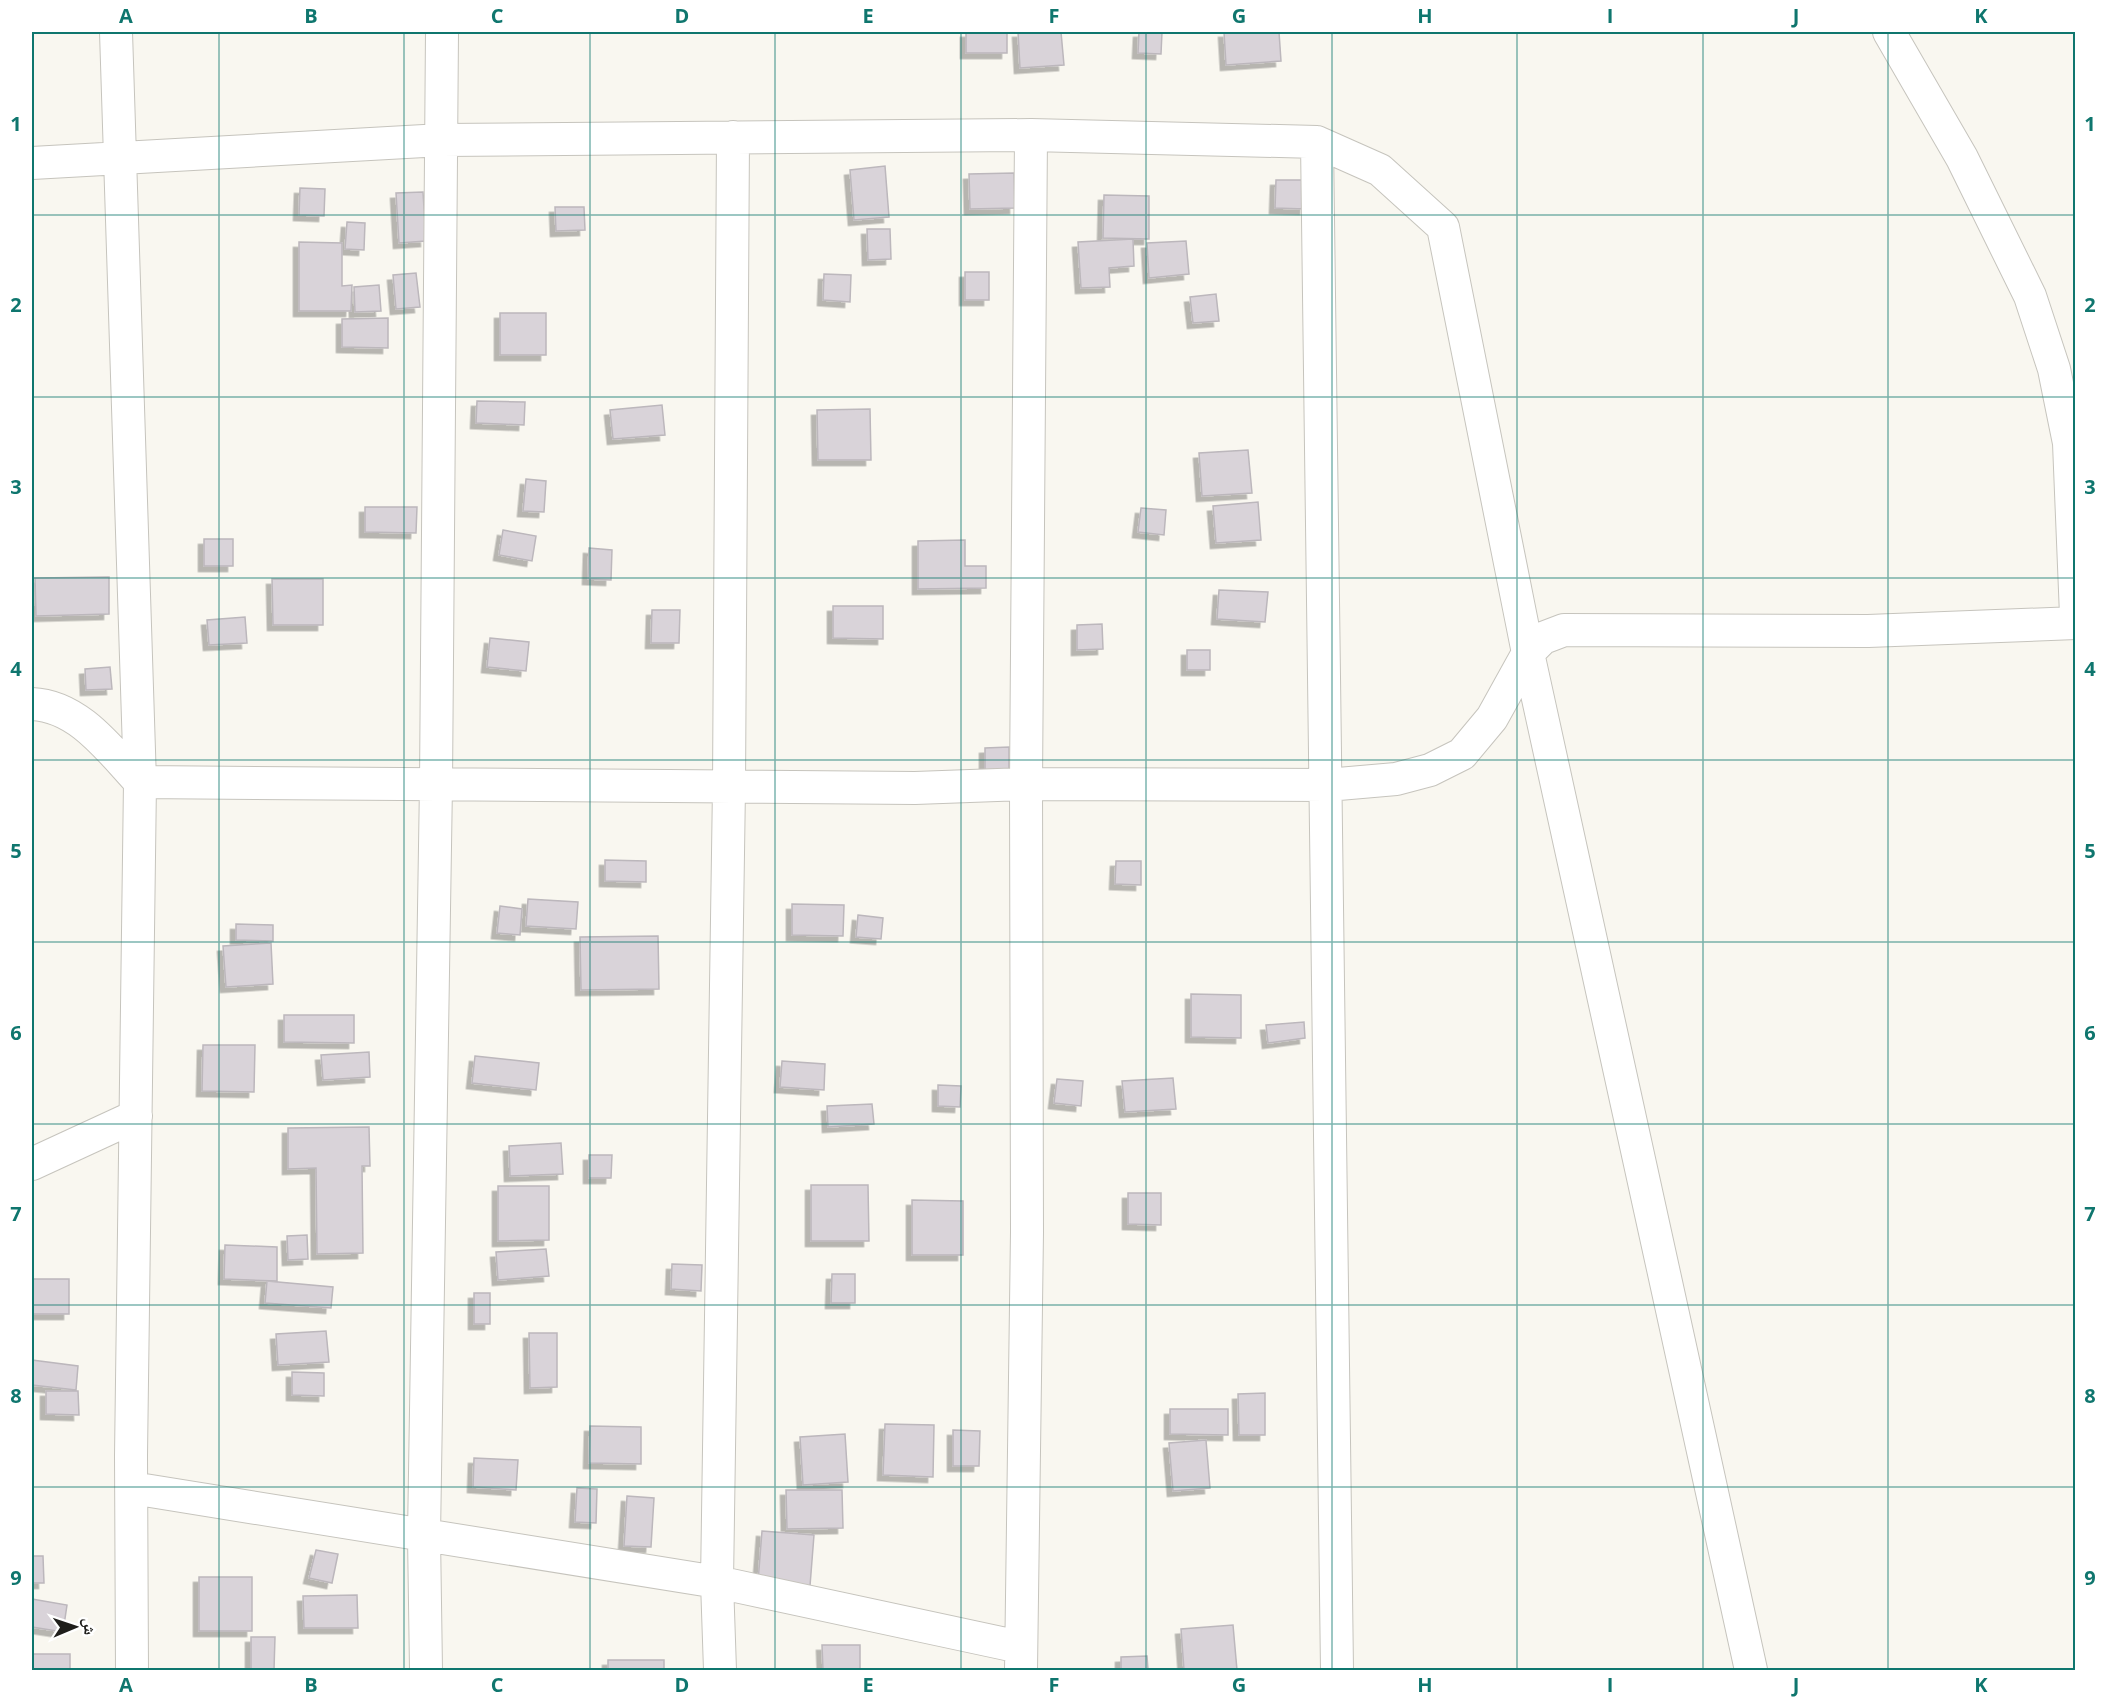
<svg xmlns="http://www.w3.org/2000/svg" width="2107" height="1702" font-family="'Open Sans','Noto Naskh Arabic',sans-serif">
<defs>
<filter id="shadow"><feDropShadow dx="-5.5" dy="5.5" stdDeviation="0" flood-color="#0004"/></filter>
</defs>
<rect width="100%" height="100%" fill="#f9f7f0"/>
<path fill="#d9d3d9" stroke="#bcb7bc" stroke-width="1.5" filter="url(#shadow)" d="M966,32H1007V53H966Z
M1018,32H1061L1064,65L1020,68Z
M1139,32H1162L1161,54L1138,53Z
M1224,32H1279L1281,61L1226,65Z
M885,166L889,217L854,220L850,170Z
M1014,173L1015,208L970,209L969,174Z
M1276,180H1306L1305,209L1275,208Z
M300,188L325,189L324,216L299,215Z
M423,192L426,241L399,243L396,193Z
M1104,195L1149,196V239L1103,238Z
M555,207H584L585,230L556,231Z
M347,222L365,223L364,250L345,249Z
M867,229H890L891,259L868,260Z
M1133,239L1134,266L1109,268L1110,287L1081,288L1078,242Z
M1186,241L1189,274L1149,278L1147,243Z
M299,242L342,243V286L352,285L351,311H299Z
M965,272H989V300H965Z
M416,273L420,307L396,309L393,275Z
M824,274L851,275L850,302L823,300Z
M379,285L381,311L355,312L354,287Z
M1216,294L1219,321L1193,323L1190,297Z
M500,313H546V355H500Z
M388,318V348L342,347V319Z
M477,401L525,402L524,425L476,423Z
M662,405L665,435L613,439L610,410Z
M870,409L871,460H818L817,410Z
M1248,450L1252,493L1202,496L1199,453Z
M526,479L546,481L544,512L523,511Z
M1258,502L1261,540L1216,543L1213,506Z
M365,507H417L416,533L365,532Z
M1141,508L1166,510L1164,535L1138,532Z
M503,530L536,536L532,561L499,555Z
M204,539H233V566H204Z
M965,540V566H986V588L918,589V541Z
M589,548L612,550L611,580L588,579Z
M109,577V614L36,616L35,578Z
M272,579H323V625H273Z
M1219,590L1268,592L1265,622L1217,619Z
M833,606H883V639L833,638Z
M652,610H680L679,643H651Z
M245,617L247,643L209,645L207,620Z
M1102,624L1103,649L1077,650V625Z
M490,638L529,642L526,671L487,667Z
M1187,650H1210V670H1187Z
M110,667L112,689L86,690L85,669Z
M1009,747V774H985V748Z
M605,860L646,861V882L605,881Z
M1116,861H1141V885L1115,884Z
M528,899L578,902L576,929L526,926Z
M792,904L844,905L843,936L792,935Z
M500,906L522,909L520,935L497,933Z
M858,915L883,918L881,939L856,937Z
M236,924L273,925V941L236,940Z
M658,936L659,989L581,990L580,937Z
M271,943L273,984L226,987L223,946Z
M1191,994L1241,995V1038L1191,1037Z
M284,1015H354V1043L284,1042Z
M1304,1022L1305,1038L1268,1043L1266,1025Z
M203,1045H255L254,1092L202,1091Z
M369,1052L370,1077L323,1080L321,1055Z
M475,1056L539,1063L536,1090L472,1083Z
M782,1061L825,1064L824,1090L780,1087Z
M1173,1078L1176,1109L1125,1112L1122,1081Z
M1057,1079L1083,1081L1081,1106L1054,1103Z
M938,1085L961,1086L960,1107L938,1106Z
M872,1104L874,1124L828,1127L827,1106Z
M369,1127L370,1166H362L363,1253L317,1254L316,1168L288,1169V1128Z
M561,1143L563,1174L510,1176L509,1146Z
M589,1155H612L611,1178H589Z
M811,1185H868L869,1241H811Z
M498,1186H549V1240L498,1241Z
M1128,1193H1161V1225L1128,1224Z
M912,1200L963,1201V1255H912Z
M307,1235L308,1259L288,1260L287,1236Z
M225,1245L277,1247V1281L224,1279Z
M546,1249L549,1276L498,1280L496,1252Z
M672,1264L702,1265L701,1291L671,1289Z
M832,1274H855V1303H831Z
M32,1279H69V1314H32Z
M267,1281L333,1287L331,1308L265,1303Z
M474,1293H490V1324H474Z
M326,1331L329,1362L278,1365L276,1334Z
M529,1333H557V1387L530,1388Z
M32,1360L78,1366L76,1390L32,1385Z
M292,1372L324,1373V1396L292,1395Z
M46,1391H78L79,1415L46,1414Z
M1265,1393V1435H1239L1238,1394Z
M1170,1409H1228V1435L1170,1434Z
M885,1424L934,1425L933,1477L883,1475Z
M590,1426L641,1427V1464L589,1463Z
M953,1430L980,1431L979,1466H953Z
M845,1434L848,1482L803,1485L800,1437Z
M1206,1440L1210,1488L1173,1491L1169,1443Z
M474,1458L518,1460L516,1490L473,1487Z
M577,1488L597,1489L596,1523L575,1522Z
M786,1490H842L843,1528L787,1529Z
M627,1496L654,1498L651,1547L624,1546Z
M762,1531L814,1535L810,1586L758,1582Z
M316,1550L338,1554L332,1583L309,1578Z
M32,1556H43L44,1583H32Z
M199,1577H252V1631H199Z
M357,1595L358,1628H304L303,1596Z
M32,1599L67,1605L63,1632L32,1627Z
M1233,1625L1237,1670H1184L1181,1629Z
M251,1637H275L274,1670H251Z
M822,1645H860V1670H823Z
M32,1654H70V1670H32Z
M1147,1656L1148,1670H1121V1657Z
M608,1660H664V1670H608Z"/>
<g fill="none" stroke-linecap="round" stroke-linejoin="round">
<defs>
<path id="street" d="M116,32L140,782L131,1456L132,1670
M1889,32L1962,158L2030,296L2054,369L2069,443L2076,615
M1317,142L1337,1670
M32,163L442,140L1031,135L1317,142L1380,170L1443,227L1528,653L1751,1670
M32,704C79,706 110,750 140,782L915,788L1026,784L1327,785L1396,779L1430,770L1462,754L1492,718L1528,653L1543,638L1564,630L1868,631L2076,623
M32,1164L136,1116
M132,1488L717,1582L1020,1647
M426,1670L424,1536L436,784L442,32
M720,1670L717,1582L729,787L733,137
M1021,1670L1027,1232L1026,784L1031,135"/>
</defs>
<use href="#street" stroke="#c6c4bd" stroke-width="34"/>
<use href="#street" stroke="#fff" stroke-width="32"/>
</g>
<path fill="none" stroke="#0f766e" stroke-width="1.5" stroke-opacity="0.55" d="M219,32V1670M404,32V1670M590,32V1670M775,32V1670M961,32V1670M1146,32V1670M1332,32V1670M1517,32V1670M1703,32V1670M1888,32V1670M32,215H2076M32,397H2076M32,578H2076M32,760H2076M32,942H2076M32,1124H2076M32,1305H2076M32,1487H2076"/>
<rect width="2107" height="1702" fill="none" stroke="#ffffff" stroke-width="66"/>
<g transform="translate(75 1627) rotate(88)" stroke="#ffffff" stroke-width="4.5" paint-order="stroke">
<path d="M0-4.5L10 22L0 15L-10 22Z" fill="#1f1e1b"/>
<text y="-9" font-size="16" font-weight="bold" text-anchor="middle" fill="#1f1e1b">ش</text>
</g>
<rect x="33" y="33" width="2041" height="1636" fill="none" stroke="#0f766e" stroke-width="2"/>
<g font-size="20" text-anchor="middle" font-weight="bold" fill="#0f766e">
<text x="126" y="23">A</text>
<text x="311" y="23">B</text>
<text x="497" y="23">C</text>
<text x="682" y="23">D</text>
<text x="868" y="23">E</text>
<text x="1054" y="23">F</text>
<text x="1239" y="23">G</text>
<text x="1425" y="23">H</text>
<text x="1610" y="23">I</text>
<text x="1796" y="23">J</text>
<text x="1981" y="23">K</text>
<text x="16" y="131">1</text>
<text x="2090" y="131">1</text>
<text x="16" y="312">2</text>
<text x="2090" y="312">2</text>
<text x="16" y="494">3</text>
<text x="2090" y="494">3</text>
<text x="16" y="676">4</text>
<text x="2090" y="676">4</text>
<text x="16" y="858">5</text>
<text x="2090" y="858">5</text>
<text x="16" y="1040">6</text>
<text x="2090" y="1040">6</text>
<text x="16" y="1221">7</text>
<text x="2090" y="1221">7</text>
<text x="16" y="1403">8</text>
<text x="2090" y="1403">8</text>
<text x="16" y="1585">9</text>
<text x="2090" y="1585">9</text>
<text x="126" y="1692">A</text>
<text x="311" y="1692">B</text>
<text x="497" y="1692">C</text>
<text x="682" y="1692">D</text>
<text x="868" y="1692">E</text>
<text x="1054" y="1692">F</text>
<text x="1239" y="1692">G</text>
<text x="1425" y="1692">H</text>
<text x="1610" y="1692">I</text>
<text x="1796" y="1692">J</text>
<text x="1981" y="1692">K</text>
</g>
</svg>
